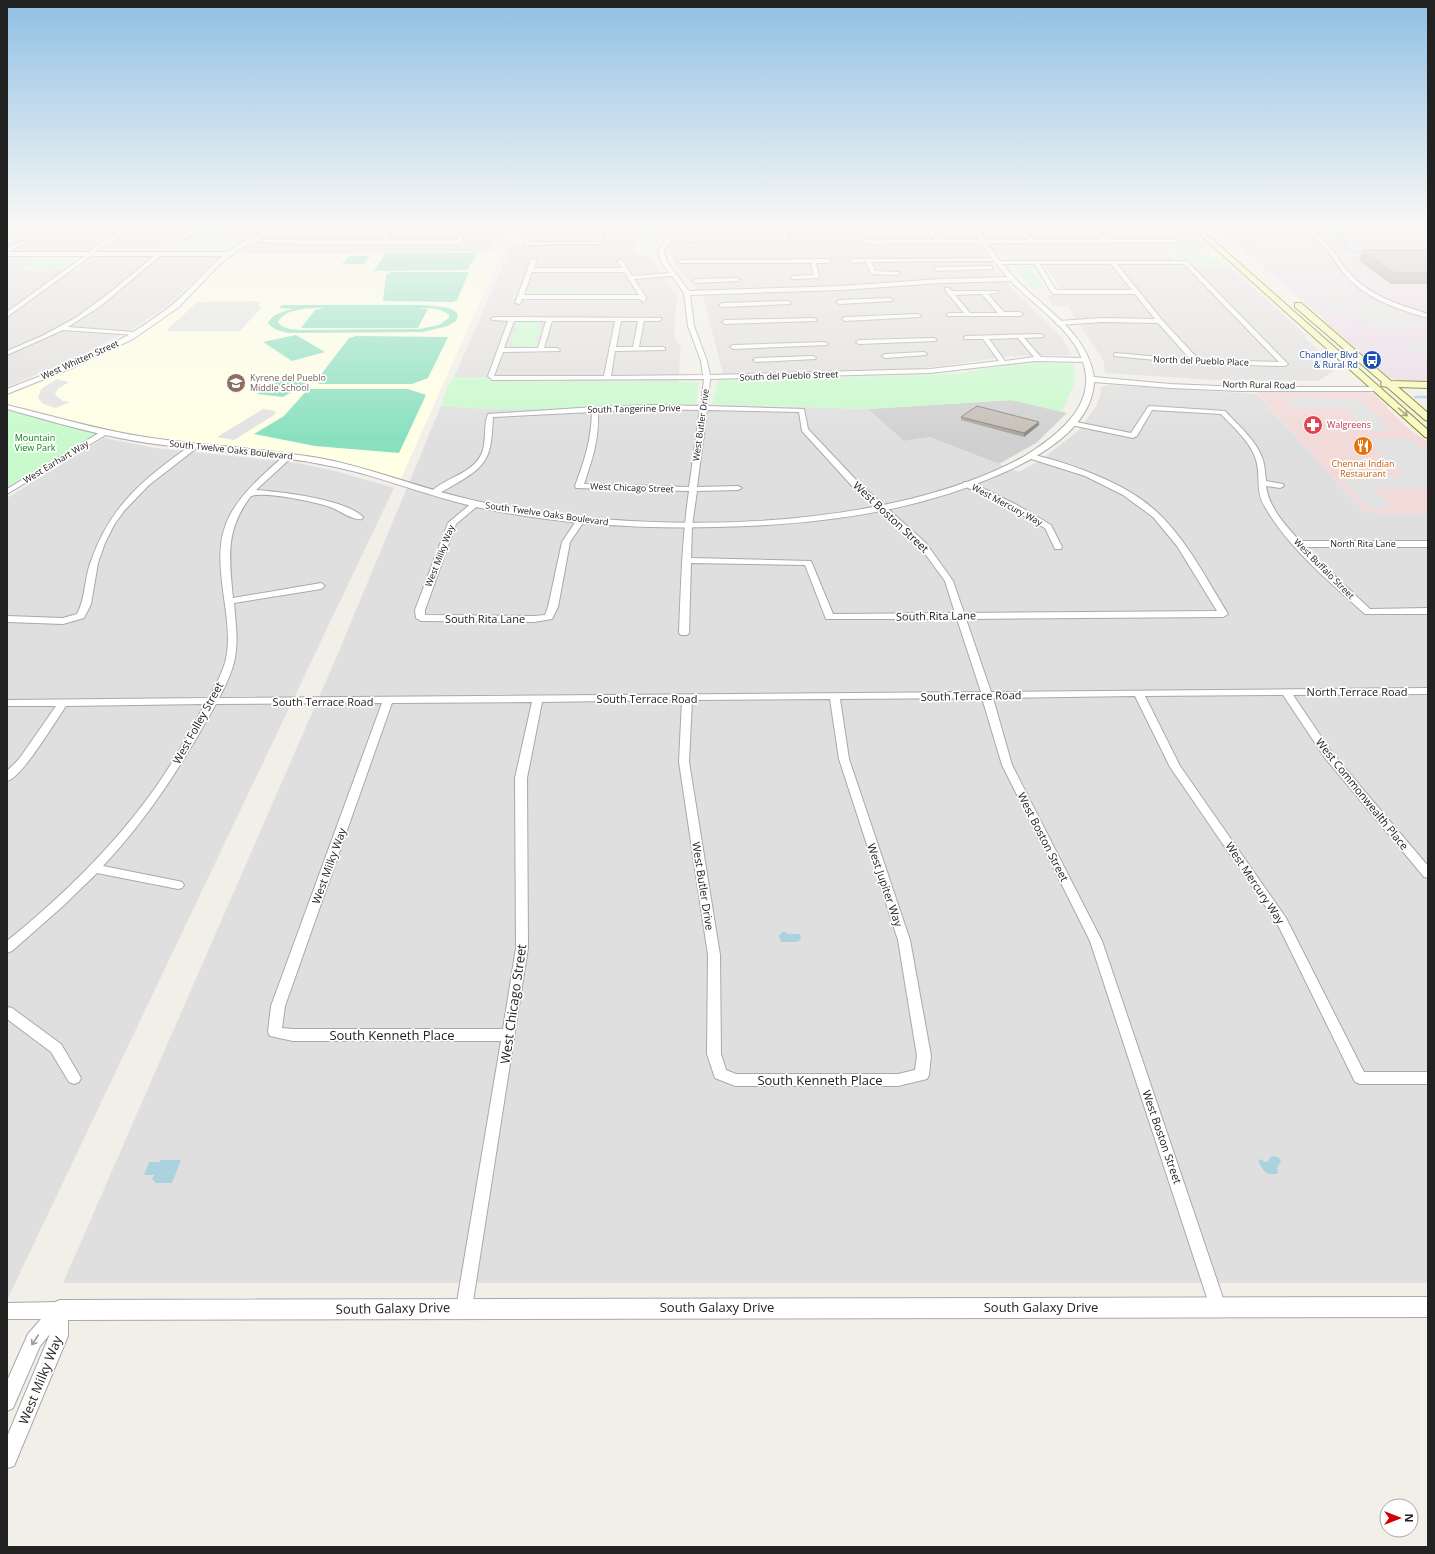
<svg xmlns="http://www.w3.org/2000/svg" width="1435" height="1554" font-family="'Open Sans',sans-serif">
<rect width="100%" height="100%" fill="#f2efe9"/>
<path fill="#e0dfdf" d="M7,224H494L500,230L489,252L239,254L267,236H196L193,239L182,242H169L159,250L18,251L7,252Z
M540,224H639L634,254H647L677,295L674,336L681,348L678,382L498,381L486,377H454L508,255L506,254L510,245L533,242Z
M661,224H1122L1124,226H1184L1212,251H1165L1181,267H1230L1307,336L1304,337L1338,368L1318,381L1212,380L1105,373L1104,361L1068,307L1053,306L1047,296L1061,289L1041,261L1011,262L1005,252H984L1000,276L1060,335L1072,355L1011,356L926,368L723,374L703,295L696,290L671,257V244L680,238L645,232Z
M7,257L36,258L22,270H78L94,257H218L166,307L139,325L82,355L7,387Z
M1109,385L1257,394L1366,513L1428,514V1283H63L336,658L441,406L471,408L521,409L696,404L868,409L904,441L930,437L1019,472L1041,460L1078,431L1096,407L1100,397L1101,387Z
M104,438L155,448L298,463L339,472L394,488L7,1300V498Z"/>
<path fill="#f2dad9" d="M1255,391H1364L1376,394L1390,411L1410,430L1428,442V514L1366,513Z"/>
<path fill="#ebdbe8" d="M1212,224H1428V381H1402L1390,378L1330,326L1320,315Z"/>
<path fill="#ffffe5" d="M502,252L400,481L316,460L143,440L7,407V392L117,344L168,312L229,254Z"/>
<path fill="#d0d0d0" d="M1012,400L1067,413L1036,443L999,464L930,437L904,441L868,409Z"/>
<path fill="#c8facc" d="M643,235L654,237L652,244L657,249L655,251L644,252L639,249L645,242L639,236Z
M217,237L227,238L230,241C219,249 208,245 196,246C189,246 183,248 176,248L175,247L201,238Z
M1182,252H1195L1221,261L1220,265C1202,265 1186,265 1173,253Z
M42,259H74L61,269L26,268L37,260Z
M1022,267H1030L1044,286L1041,288L1028,287V283L1021,274L1014,271Z
M529,290L629,293V290L639,293L636,296L524,294Z
M535,320L547,321L540,323L538,330H543L541,335H536L535,340L539,342V347L525,348L524,346H512L514,340L509,339L512,333L517,332L519,328H514L516,322H534Z
M1023,362L1075,364L1074,384L1062,412L1012,400L868,409L712,404L718,380L955,374Z
M454,377H486L498,381L699,382L696,404C611,406 525,413 441,406L448,385Z
M7,407L105,433L7,492Z"/>
<path fill="#88e0be" fill-rule="evenodd" d="M386,253H477L468,270L374,271Z
M349,256H370L364,264H342Z
M391,272H469L457,300L453,302L383,301L386,275Z
M282,305H425L449,308L456,312L458,316L456,321L448,326L423,332L288,333C281,331 273,330 268,323C272,314 284,311 293,309L279,308ZM324,308L315,310L301,328H418L428,309L417,308C428,308 440,307 449,315V318L439,325L420,329L302,330C294,329 283,330 278,322C285,308 310,308 324,308Z
M296,335L325,352L292,361L263,342Z
M356,336L448,337L428,378L412,384H319L316,381L349,338Z
M281,380L306,383L295,390L270,386Z
M269,387L294,391L283,397L257,394Z
M308,389H408L426,395L399,453L315,446L254,434L284,416Z"/>
<path fill="#e2e2e2" d="M1240,224H1288L1299,227L1345,282L1304,281L1288,259L1268,255L1237,228Z
M1336,224H1428V240L1354,239Z
M1354,245L1428,246V256L1367,255Z
M1348,289L1381,304L1425,321L1389,331L1339,313L1320,303H1324L1304,290Z
M255,301L260,302L258,306L262,307L240,331H166L197,302Z
M1428,337V356L1406,350Z
M57,379L69,382L59,388L56,392L55,395L63,401L70,402L56,408L43,404L38,398L41,389Z
M1284,398L1359,399L1393,431H1367L1344,408H1293Z
M263,409L276,411L274,413H277L234,440L217,437Z
M1363,438H1410L1428,455V488H1374L1392,508H1368L1339,477L1402,476Z"/>
<path fill="#aad3df" d="M1323,224H1329L1336,231L1343,236L1348,247L1359,252V254L1344,249C1343,248 1343,246 1343,244C1343,242 1326,225 1323,224Z
M782,932H786L787,934H800L801,940L796,942H781L779,936Z
M1272,1156L1278,1157L1281,1161L1277,1168L1278,1173L1276,1174H1269L1264,1171L1258,1161L1261,1159L1265,1162L1268,1161Z
M160,1160H181L172,1183H156L152,1179L154,1175H144L149,1162H159Z"/>
<g fill="none" stroke-linecap="round" stroke-linejoin="round">
<path stroke="#aad3df" stroke-width="2" d="M1246,251H1254"/>
<path stroke="#aad3df" stroke-width="2.5" d="M1415,397H1428"/>
<defs>
<path id="minor" d="M60,224H65L7,252V248Z
M133,224H139L123,232L114,239H178L187,232L206,224H211L179,241H110L95,252H229L232,254L229,256H160L102,305L68,327L134,332L137,334L136,335L63,330L7,355V351L42,336L77,317L108,294L154,256H91L7,317V312L84,256H7V252H89L119,230Z
M377,224H381L390,234L387,240H457L460,233L453,224H457L464,233L462,242L459,244H293L250,241L248,240L250,239L293,240H382L385,234Z
M532,224H536L529,242H597L601,224H605L601,244L524,245Z
M696,224H701L679,236L700,240V242C682,243 675,231 664,251L667,262L689,291L841,286L941,279L1012,277L1015,279L1012,281L941,283L841,290L690,295L694,326L707,361L710,375L930,369L999,361L983,339H964V337L966,336L1041,334L1044,336L1043,337L1024,338L1041,357L1086,358L1089,360L1086,362L1035,361L930,373L710,379L708,406L804,409L808,429L858,482L926,543L953,581L964,613L1217,611L1177,546L1153,517L1123,495L1085,476L1028,458V454H1031C1072,464 1129,484 1159,514C1188,542 1207,580 1228,614L1223,617L966,619L991,692L1428,688V694L1293,695L1333,754L1428,866V878L1424,877L1325,758L1283,695L1145,696L1180,766L1286,918L1364,1072H1428V1084H1360L1355,1082L1277,923L1170,767L1135,696L993,698L1012,765L1102,941L1226,1307L1224,1313L1218,1315L1212,1313L1210,1307L1090,941L1002,765L982,698L840,699L849,759L910,940L931,1056L929,1075L927,1079L898,1086H735L715,1078L707,1054L708,955L679,762L682,700L542,702L527,778L528,948L472,1308L470,1314L464,1316L458,1314L456,1308L501,1041H293L270,1036L268,1032L271,1006L382,703L216,704C183,763 150,816 103,866L178,881L182,882L184,885L182,888L178,889L97,873L62,907L12,951L7,953V941C60,898 110,850 150,795C171,767 188,735 205,704L66,706C56,720 22,778 7,781V771L19,759L56,706H7V700L209,698C216,684 225,669 227,653C233,609 207,558 230,515C243,491 265,473 285,455H288L292,457L256,490C282,492 345,499 363,517L362,519C353,521 339,510 330,507C316,502 264,491 251,496C225,530 229,557 233,598L321,583L325,586L321,589L234,603C238,646 240,659 219,698L981,692L957,619H826L805,565L691,563L689,633L687,635H681L679,633C681,585 682,539 689,491L576,488L575,486C585,459 591,441 592,412L493,417C491,458 489,465 452,486C446,489 439,495 432,494L431,492C445,477 472,475 482,453C487,440 483,426 488,414L595,407L652,405L701,406L704,379L492,380L488,376L508,321L492,320L491,319L494,317L661,318L662,319L659,321H644L639,347H663L665,348V350L615,351L611,376L703,375L701,361L688,326L684,293L672,276L634,279L646,297V300L643,302L640,299H522L520,304L515,303L531,260L534,258L537,260L534,268H622L617,261L620,259L622,260L632,276L669,273L661,262L658,251L665,240ZM532,272H624L639,295H524ZM514,321H546L538,348H504ZM552,321H615L604,376H494L503,352L559,351L560,350L557,348H544ZM621,321H638L633,347H616ZM1018,338L1034,357L1005,361L989,339ZM652,409L700,410L689,487L584,484C593,457 599,440 598,412ZM707,410L799,412L802,431L852,486L920,547L945,581L955,613L833,614L811,561L691,558L692,526L697,491L738,490L742,488L738,486L697,487ZM830,699L839,759L898,940L917,1056L915,1070L898,1074H736L726,1070L721,1054L720,955L689,762L692,700ZM532,702L515,778L516,948L503,1029H293L282,1028L285,1006L392,703Z
M776,224H780L787,233L788,241H784L783,233Z
M849,224H853L867,240H935L922,224H926L940,240H1028L1013,224H1017L1034,240H1102L1086,224H1091L1108,240H1176L1173,235L1172,230L1174,229L1182,241L1180,242L866,244Z
M1295,224C1320,224 1335,257 1350,274C1370,296 1400,305 1428,314V318C1399,310 1367,299 1346,276C1337,265 1330,252 1319,242C1312,234 1301,230 1295,224Z
M997,258L999,259V261L871,262L875,271L899,272L900,273L897,275L871,274L866,262L853,263L850,261L853,259Z
M680,260L829,259L832,261L829,263H816L819,278L793,279L791,278V276L814,275L811,263H678L677,262Z
M999,261H1187L1288,364L1285,366L1197,364L1114,356V354L1116,353L1191,360L1158,323L1103,322L1058,325L1055,323L1058,321L1103,318L1155,319L1135,294H1054L1051,292L1035,264H997V262ZM1040,264H1111L1132,290H1056ZM1117,264H1184L1279,362L1199,360L1162,320Z
M990,266L992,267V269L937,271L934,269L937,267Z
M737,278L740,280L739,281L696,283L693,281L696,279Z
M945,288H949L952,291H998V293L988,294L1004,312H1020L1023,314L1020,316H947V314L949,313H964L945,290ZM982,294L998,313H970L955,295Z
M890,298L893,300L892,301L839,304L836,302L839,300Z
M788,301L790,302V304L722,307L719,305L722,303Z
M918,314L921,316L920,317L845,321L842,319L845,317Z
M814,318L817,320L816,321L725,324L722,322L725,320Z
M934,338L937,340L936,341L859,344L856,342L859,340Z
M825,342L828,344L827,345L733,349L730,347L733,345Z
M924,352L927,354L926,355L885,358L882,356L885,354Z
M813,356L816,358L815,359L756,362L753,360L756,358Z
M1150,406L1225,411C1238,425 1257,441 1263,460C1265,467 1265,474 1266,481L1283,484L1284,486L1280,488L1266,486C1269,508 1285,525 1300,541H1428V547H1304L1370,609L1428,608V614H1365C1330,582 1289,549 1265,507C1255,492 1261,476 1256,460C1251,442 1233,427 1221,414L1152,410L1137,436L1133,438L1071,425L1067,423L1071,421L1131,433L1148,407Z
M102,431H105L109,433L7,494V489Z
M191,445H194L198,447L149,485L124,511L114,525L105,543L98,563L91,604L84,618L63,624L7,622V616L63,618L77,614C86,598 84,578 91,561C111,504 144,479 191,445Z
M964,482H970L1017,505L1051,525L1062,547L1061,549H1055L1045,528L1011,509L964,486Z
M473,502H476L480,504L456,524L425,610V615L534,616L545,615L548,607L562,542L578,518H584L585,520L570,542L558,607L552,619L534,622L421,621L416,618L415,610L448,523Z
M7,1007L12,1008L61,1044L81,1078L79,1082L74,1084L69,1082L51,1052L7,1019Z
M60,1302L66,1304L68,1310V1336L14,1466L7,1468V1437L50,1334L40,1346L13,1408L7,1411V1381L28,1334L41,1319H7V1303Z"/>
<path id="tertiary" d="M279,224H286L238,250L216,268L179,307L133,339L72,368L7,394V389C62,368 117,347 164,311C185,296 200,276 219,259C237,243 258,234 279,224Z
M967,224H973C987,241 998,261 1014,277C1042,308 1087,331 1094,377L1170,384L1242,387H1378L1382,389L1378,391H1242L1170,388L1094,382C1092,427 1041,456 1005,472C915,513 815,525 717,527C637,529 555,524 476,507C423,495 373,473 320,464C263,453 205,451 148,443C100,436 54,422 7,409V405C53,416 98,430 145,437C202,446 261,448 319,458C374,468 426,491 481,502C619,530 793,532 929,494C961,485 994,473 1023,457C1051,440 1089,413 1086,376C1082,332 1034,308 1008,278C993,261 981,242 967,224Z
M1428,1297V1317L60,1320L53,1317L50,1310L53,1303L60,1300Z"/>
<path id="secondary" d="M1188,224H1195L1428,430V438L1425,437Z
M1295,303H1301L1391,381L1428,382V388L1398,387L1428,413V421L1425,420L1387,387L1382,386L1381,384L1382,382L1295,307Z"/>
</defs>
<use href="#minor" stroke="#a9a9a9" stroke-width="2"/>
<use href="#tertiary" stroke="#a9a9a9" stroke-width="2"/>
<use href="#secondary" stroke="#707d05" stroke-width="2"/>
<use href="#minor" fill="#fff" fill-rule="evenodd"/>
<use href="#tertiary" fill="#fff" fill-rule="evenodd"/>
<use href="#secondary" fill="#f7fabf" fill-rule="evenodd"/>
</g>
<path fill="#aba49e" d="M1362,250H1428V284H1391L1359,261Z
M961,417L1039,422V425L1024,437L961,420Z"/>
<path fill="#8b8681" d="M1039,422V425L1024,437V433Z"/>
<path fill="#c7bfb8" stroke="#8b8681" d="M1362,250H1428V273H1394Z
M977,406L1039,422L1024,433L961,417Z"/>
<defs><path id="oneway-shaft" d="M-6 0H5M1.5-3L5.5 0L1.5 3" fill="none" stroke-width="1.6" stroke-linecap="round" stroke-linejoin="round"/></defs>
<use stroke="#979978" href="#oneway-shaft" transform="translate(1403 412) rotate(42)"/>
<use stroke="#9c9c9c" href="#oneway-shaft" transform="translate(35 1340) rotate(123)"/>
<linearGradient id="sky" x2="0" y2="1"><stop stop-color="#8fc0e4"/><stop offset="0.51" stop-color="#f9f8f5"/><stop offset="1" stop-color="#f9f8f5" stop-opacity="0"/></linearGradient>
<rect width="1435" height="441" fill="url(#sky)"/>
<defs>
<symbol id="bus-disc" viewBox="-11 -11 22 22"><circle r="9.5" fill="#1a4fb4" stroke="#fff"/><path d="M-5-6H5V4H4V6H2V4H-2V6H-4V4H-5ZM-3.5-4V0h7V-4ZM-3.5 1.2v1.5H-2V1.2ZM2 1.2v1.5H3.5V1.2Z" fill="#fff"/></symbol>
<symbol id="school-disc" viewBox="-11 -11 22 22"><circle r="9.5" fill="#8d6e63" stroke="#fff"/><path d="M0-5L7-2L0 1L-7-2ZM-4 1L0 2.5L4 1V4Q0 6-4 4Z" fill="#fff"/></symbol>
<symbol id="pharmacy-disc" viewBox="-11 -11 22 22"><circle r="9.5" fill="#e0444e" stroke="#fff"/><path d="M-2-6h4v4h4v4h-4v4h-4v-4h-4v-4h4Z" fill="#fff"/></symbol>
<symbol id="restaurant-disc" viewBox="-11 -11 22 22"><circle r="9.5" fill="#e8710a" stroke="#fff"/><path d="M-5-6h1v4h1v-4h1v4h1v-4h1v5L-1.5 .5V6h-2V.5L-5-1ZM5-6V6H3V1.5H1.5Q1.5-4 5-6Z" fill="#fff"/></symbol>
</defs>
<g fill-rule="evenodd">
<use href="#bus-disc" x="1361" y="349" width="22" height="22"/>
<use href="#school-disc" x="225" y="372" width="22" height="22"/>
<use href="#pharmacy-disc" x="1302" y="414" width="22" height="22"/>
<use href="#restaurant-disc" x="1352" y="435" width="22" height="22"/>
</g>
<g text-anchor="middle" stroke-width="3.5" stroke-linejoin="round" paint-order="stroke">
<g font-size="9" fill="#164399" stroke="#fff" text-anchor="end">
<text x="1358" y="358">Chandler Blvd<tspan x="1358" dy="10">&amp; Rural Rd</tspan></text>
</g>
<g font-size="9" fill="#222" stroke="#fff">
<text transform="translate(80 360) rotate(-24)" y="3">West Whitten Street</text>
<text transform="translate(1201 361) rotate(2)" y="3">North del Pueblo Place</text>
<text transform="translate(789 376) rotate(-2)" y="3">South del Pueblo Street</text>
<text transform="translate(1259 385) rotate(1)" y="3">North Rural Road</text>
<text transform="translate(634 409) rotate(-1)" y="3">South Tangerine Drive</text>
<text transform="translate(701 425) rotate(-82)" y="3">West Butler Drive</text>
<text transform="translate(231 450) rotate(6)" y="3">South Twelve Oaks Boulevard</text>
<text transform="translate(56 462) rotate(-31)" y="3">West Earhart Way</text>
<text transform="translate(632 488) rotate(2)" y="3">West Chicago Street</text>
<text transform="translate(1007 505) rotate(28)" y="3">West Mercury Way</text>
<text transform="translate(547 514) rotate(8)" y="3">South Twelve Oaks Boulevard</text>
<text x="1363" y="547">North Rita Lane</text>
<text transform="translate(440 556) rotate(-69)" y="3">West Milky Way</text>
<text transform="translate(1324 569) rotate(45)" y="3">West Buffalo Street</text>
</g>
<g font-size="9" fill="#785e54" stroke="#fff" text-anchor="start">
<text x="250" y="381">Kyrene del Pueblo<tspan x="250" dy="10">Middle School</tspan></text>
</g>
<g font-size="9" fill="#be3a42" stroke="#fff" text-anchor="start">
<text x="1327" y="428">Walgreens</text>
</g>
<g font-size="9" fill="#0c8416" stroke="#fff">
<text x="35" y="441">Mountain<tspan x="35" dy="10">View Park</tspan></text>
</g>
<g font-size="9" fill="#c56008" stroke="#fff">
<text x="1363" y="467">Chennai Indian<tspan x="1363" dy="10">Restaurant</tspan></text>
</g>
<g font-size="11" fill="#222" stroke="#fff">
<text transform="translate(891 517) rotate(43)" y="4">West Boston Street</text>
<text transform="translate(936 616) rotate(-1)" y="4">South Rita Lane</text>
<text x="485" y="623">South Rita Lane</text>
<text x="1357" y="696">North Terrace Road</text>
<text transform="translate(971 696) rotate(-1)" y="4">South Terrace Road</text>
<text x="647" y="703">South Terrace Road</text>
<text x="323" y="706">South Terrace Road</text>
<text transform="translate(198 723) rotate(-61)" y="4">West Folley Street</text>
<text transform="translate(1362 794) rotate(51)" y="4">West Commonwealth Place</text>
<text transform="translate(1043 837) rotate(63)" y="4">West Boston Street</text>
<text transform="translate(329 866) rotate(-70)" y="4">West Milky Way</text>
<text transform="translate(1255 883) rotate(56)" y="4">West Mercury Way</text>
<text transform="translate(885 885) rotate(71)" y="4">West Jupiter Way</text>
<text transform="translate(703 886) rotate(81)" y="4">West Butler Drive</text>
<text transform="translate(1162 1137) rotate(71)" y="4">West Boston Street</text>
</g>
<g font-size="13" fill="#222" stroke="#fff">
<text transform="translate(513 1004) rotate(-82)" y="5">West Chicago Street</text>
<text x="392" y="1040">South Kenneth Place</text>
<text x="820" y="1085">South Kenneth Place</text>
<text x="717" y="1312">South Galaxy Drive</text>
<text x="1041" y="1312">South Galaxy Drive</text>
<text transform="translate(393 1308) rotate(-1)" y="5">South Galaxy Drive</text>
<text transform="translate(40 1380) rotate(-68)" y="5">West Milky Way</text>
</g>
</g>
<rect width="1435" height="1554" fill="none" stroke="#222222" stroke-width="16"/>
<g transform="translate(1399 1518) rotate(90)"><circle r="19" fill="#ffffff" stroke="#a7a7a7"/>
<path d="M0-3L7 15L0 10L-7 15Z" fill="#d40000"/>
<text y="-6" font-size="11" font-weight="bold" text-anchor="middle" fill="#222222">N</text>
</g>
</svg>
